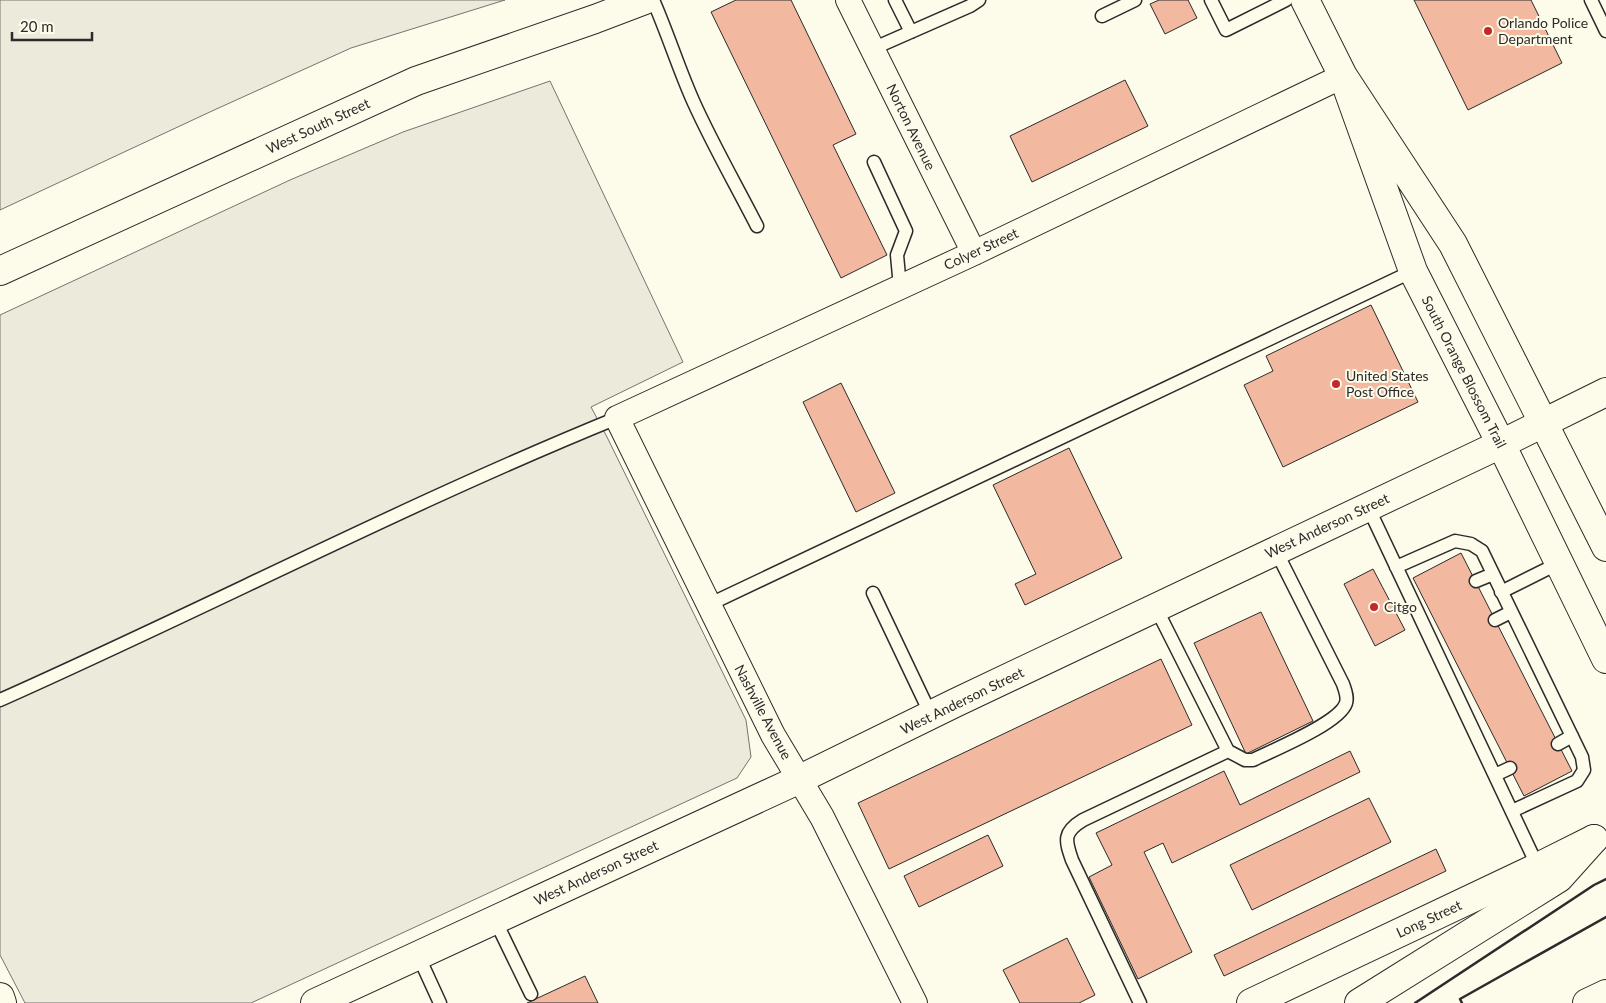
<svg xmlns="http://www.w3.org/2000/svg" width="1606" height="1003" font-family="Lato,sans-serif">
<rect width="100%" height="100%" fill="#fdfbea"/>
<path fill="#eceadb" stroke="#74746e" d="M0,0H505L351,48L212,111L0,210Z
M550,81L683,362L591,407L607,437L746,720L751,757L737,778L251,1003H25L0,955V315L290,180L403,132Z"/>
<path fill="#f2b8a0" stroke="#2b2b2b" d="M736,0H791L856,134L833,145L887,255L841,278L711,12Z
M1159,0H1188L1197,18L1165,34L1150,4Z
M1414,0H1531L1562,63L1468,110Z
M1125,80L1148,126L1032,182L1010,136Z
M1371,305L1418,402L1283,467L1244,385L1273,371L1266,356Z
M841,383L895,493L856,512L803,402Z
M1069,448L1122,558L1025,605L1015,584L1036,574L993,485Z
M1461,553L1572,771L1524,796L1413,578Z
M1373,569L1405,630L1375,646L1344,584Z
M1261,612L1313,721L1246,754L1194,643Z
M1161,659L1192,725L889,869L858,803Z
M1350,751L1360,772L1172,863L1163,843L1144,852L1192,952L1138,979L1089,877L1112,865L1096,833L1224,771L1240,805Z
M1369,798L1391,842L1252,910L1230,865Z
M988,835L1003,866L919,907L904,876Z
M1436,849L1446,871L1224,976L1214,955Z
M1067,938L1095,995L1079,1003H1020L1003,970Z
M585,976L598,1003H527Z"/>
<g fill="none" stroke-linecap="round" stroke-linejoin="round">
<defs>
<path id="service" d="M653,0C668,34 679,70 694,103C713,145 736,185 757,226
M895,0L911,32
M1211,0L1226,30L1286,0
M1591,0L1606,31
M1102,16L1135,0
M872,49L970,6L979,0
M874,162L906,231L897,255L900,287
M1368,507L1538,867
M1396,567L1455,541L1471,544L1482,551L1582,757L1584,770L1577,781L1512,811
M1476,581L1493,574
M1501,592L1559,563
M873,593L931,715
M708,605L1413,271
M1495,620L1511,612
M0,700C207,608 408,503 617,418
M1558,744L1572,736
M1228,751L1245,760H1253C1273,750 1340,723 1346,703C1348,697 1345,690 1343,684L1276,551
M1495,775L1510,768
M495,920L531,994
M418,955L440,1003
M1140,1003L1072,860C1065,840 1063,832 1083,820L1228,751L1156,608"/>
<path id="minor" d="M848,0L974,253
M915,1003L822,817L773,735L617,418L974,253L1343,76"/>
<path id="tertiary" d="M0,271L416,81L595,19L645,0
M0,997L2,1003
M315,1003L800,779L955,703L1501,444
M1251,1003L1538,867L1594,839"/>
<path id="secondary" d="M1501,444L1606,392"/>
<path id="primary" d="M1305,0L1343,76L1453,244L1606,547
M1343,76L1413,271L1501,444L1606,659"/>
<path id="motorway" d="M1359,1003L1559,878L1594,839
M1587,1003L1606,994"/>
</defs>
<use href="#service" stroke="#2b2b2b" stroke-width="15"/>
<use href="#minor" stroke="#2b2b2b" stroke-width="26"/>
<use href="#tertiary" stroke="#2b2b2b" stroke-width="30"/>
<use href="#secondary" stroke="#2b2b2b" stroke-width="30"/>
<use href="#primary" stroke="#2b2b2b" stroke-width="30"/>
<use href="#motorway" stroke="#2b2b2b" stroke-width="30"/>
<use href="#service" stroke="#fdfbea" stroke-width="12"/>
<use href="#minor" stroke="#fdfbea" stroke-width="24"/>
<use href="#tertiary" stroke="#fdfbea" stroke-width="28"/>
<use href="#secondary" stroke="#fdfbea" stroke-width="28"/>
<use href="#primary" stroke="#fdfbea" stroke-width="28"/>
<use href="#motorway" stroke="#fdfbea" stroke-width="28"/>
<path stroke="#2b2b2b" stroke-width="2.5" d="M1415,1003L1594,885L1606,879
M1462,1003L1460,999L1606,917"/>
</g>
<g fill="#c62828" stroke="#fdfbea" stroke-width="2">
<circle cx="1488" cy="31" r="5"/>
<circle cx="1336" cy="384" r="5"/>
<circle cx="1374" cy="607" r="5"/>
</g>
<g text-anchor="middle" stroke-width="4" stroke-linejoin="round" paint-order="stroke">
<g font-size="14" fill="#2b2b2b" stroke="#fdfbea" text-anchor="start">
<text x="1498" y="28">Orlando Police<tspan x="1498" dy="16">Department</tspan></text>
<text x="1346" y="381">United States<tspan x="1346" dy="16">Post Office</tspan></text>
<text x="1384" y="612">Citgo</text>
</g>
<g font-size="14" fill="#2b2b2b" stroke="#fdfbea">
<text transform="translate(318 126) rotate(-25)" y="5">West South Street</text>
<text transform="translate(911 127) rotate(64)" y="5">Norton Avenue</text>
<text transform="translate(981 249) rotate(-25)" y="5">Colyer Street</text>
<text transform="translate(1464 372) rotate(63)" y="5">South Orange Blossom Trail</text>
<text transform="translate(1327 526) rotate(-25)" y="5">West Anderson Street</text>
<text transform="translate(962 701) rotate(-26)" y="5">West Anderson Street</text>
<text transform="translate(763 712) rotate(62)" y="5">Nashville Avenue</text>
<text transform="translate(596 873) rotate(-25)" y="5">West Anderson Street</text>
<text transform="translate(1429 919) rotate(-25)" y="5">Long Street</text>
</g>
</g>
<path d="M12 32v8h80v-8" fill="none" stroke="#2b2b2b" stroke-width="2.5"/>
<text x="20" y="32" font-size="15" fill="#2b2b2b" stroke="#fdfbea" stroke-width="4" paint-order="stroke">20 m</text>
</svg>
